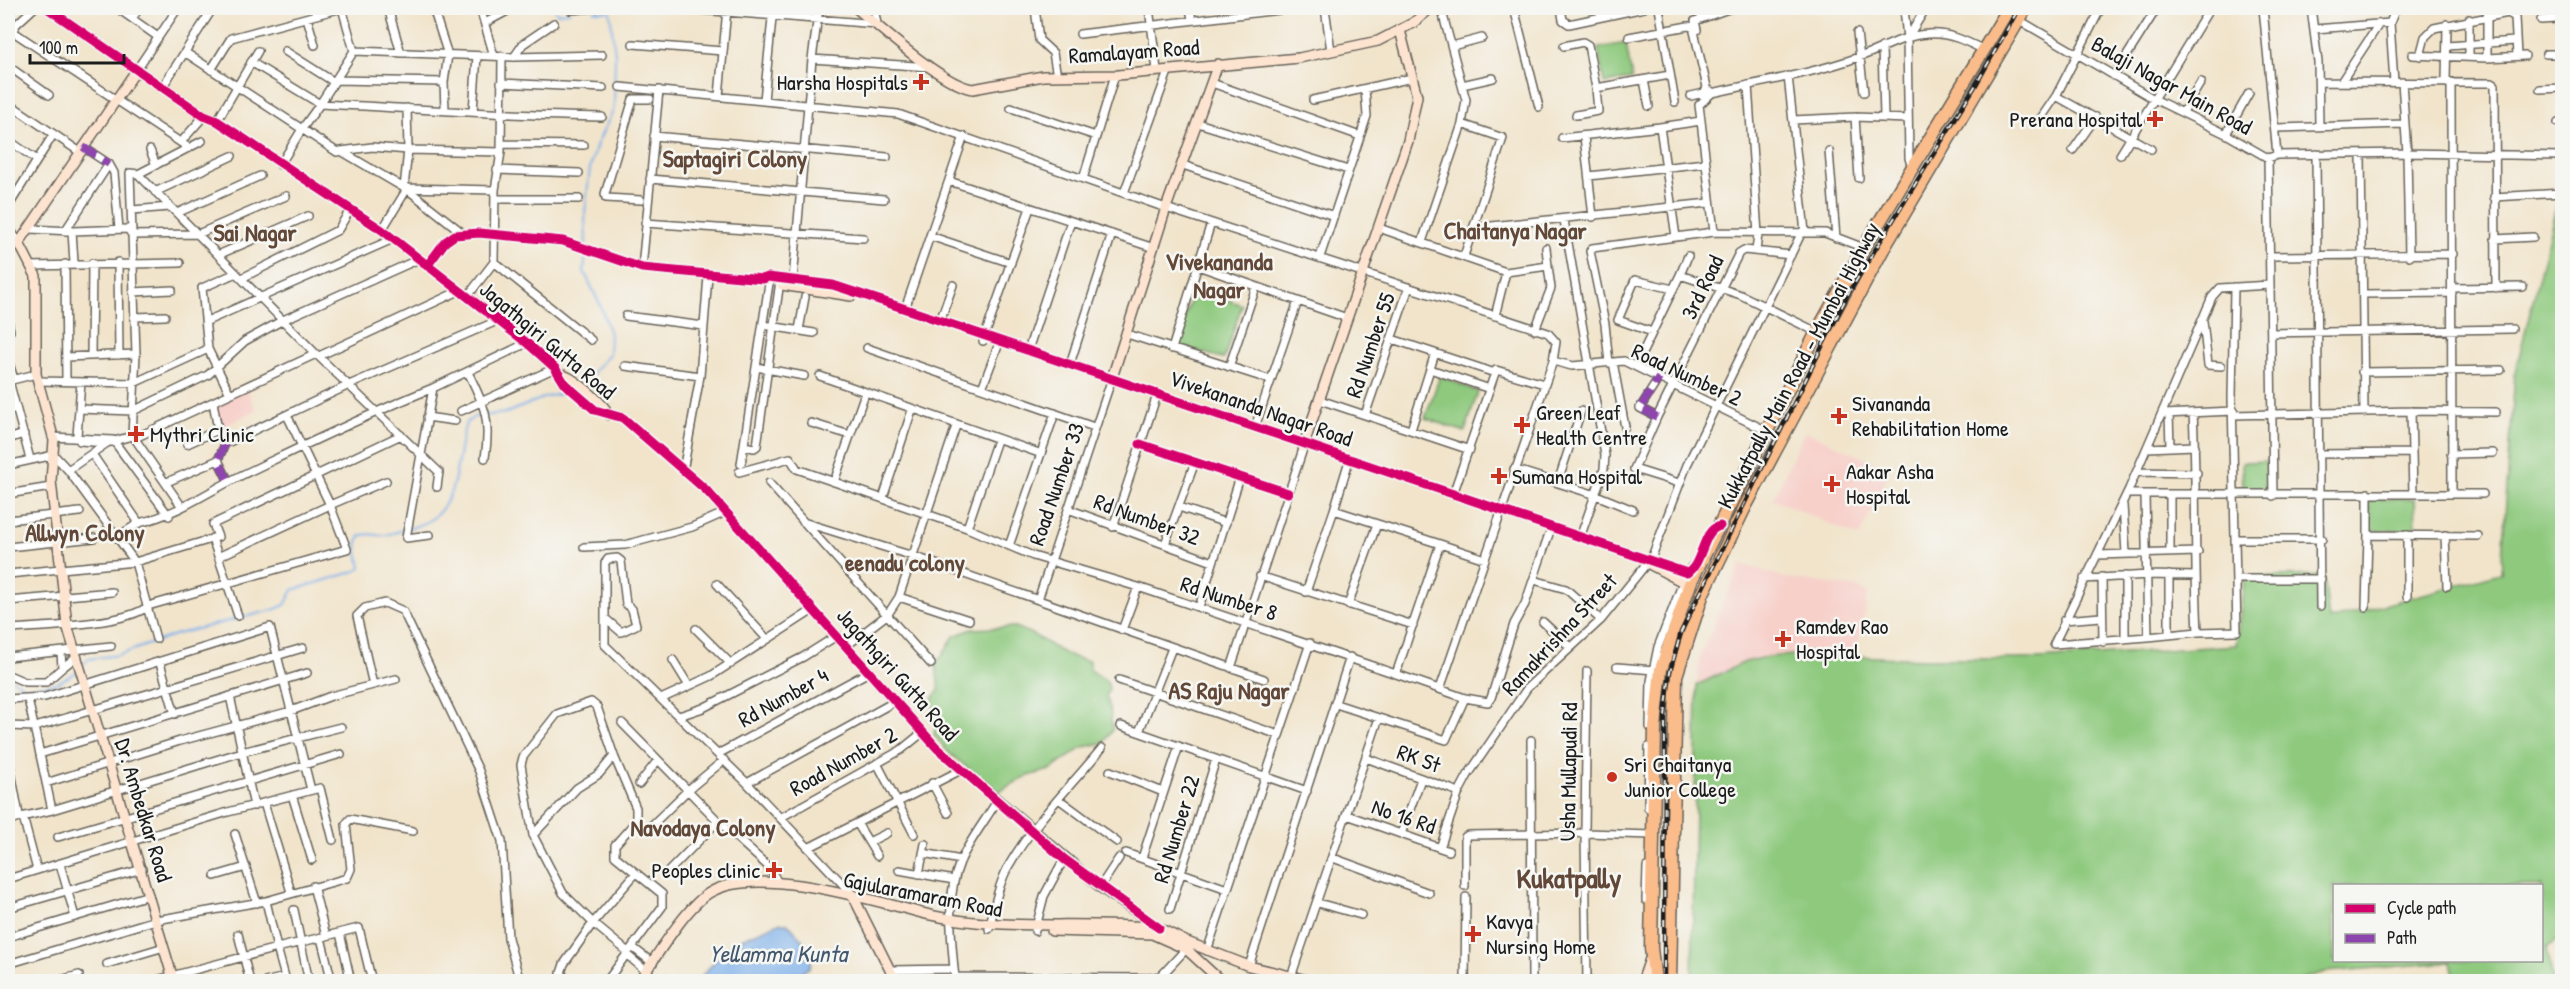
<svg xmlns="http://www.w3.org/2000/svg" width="2570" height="989" font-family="'Patrick Hand',sans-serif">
<rect width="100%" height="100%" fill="#f6f6f2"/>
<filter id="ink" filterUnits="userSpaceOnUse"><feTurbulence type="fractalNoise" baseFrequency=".0167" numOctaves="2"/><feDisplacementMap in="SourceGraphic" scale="12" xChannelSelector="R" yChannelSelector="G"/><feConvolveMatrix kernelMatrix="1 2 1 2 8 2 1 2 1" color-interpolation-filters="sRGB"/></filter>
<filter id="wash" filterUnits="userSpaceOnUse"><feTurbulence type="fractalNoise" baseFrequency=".008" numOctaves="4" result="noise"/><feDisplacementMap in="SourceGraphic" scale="24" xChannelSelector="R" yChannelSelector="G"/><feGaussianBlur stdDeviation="1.35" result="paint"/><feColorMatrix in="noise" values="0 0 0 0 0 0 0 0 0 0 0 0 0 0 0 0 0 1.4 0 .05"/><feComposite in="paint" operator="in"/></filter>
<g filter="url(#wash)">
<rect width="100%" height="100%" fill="#f1e4cb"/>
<path fill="#f7d0ca" d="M246,387L256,410L218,430L217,400Z
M1805,431L1890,470L1859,537L1773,499Z
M1741,564L1786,578L1854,587L1868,594L1856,655L1808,654L1745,662L1697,685L1700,656Z"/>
<path fill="#8ec97e" stroke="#55724d" stroke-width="1.5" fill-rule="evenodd" d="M1626,43L1632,79L1604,83L1598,48Z
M2558,199H2562V938L2547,947L2553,981H2455L2451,962L2325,972L2292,982H1692L1697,685L1745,662L1767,657L1808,654L1923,659H2040L2236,645L2245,577L2324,575L2329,620L2501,573L2515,373ZM2334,886H2542V960H2334Z
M1195,289L1242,305L1224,359L1175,344Z
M1440,376L1478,392L1465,432L1425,418Z
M2269,461L2266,488H2243L2242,462Z
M2369,499H2415L2416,530L2370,531Z
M1015,627C1044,636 1055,655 1089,661L1090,670L1107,681L1109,689L1106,697C1112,707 1109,717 1113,729L1104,743L1083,747L1050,770L1025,777L998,792L949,753L934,735C934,729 937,724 937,719C938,707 924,705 939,691L936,665L954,636L972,629Z"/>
<path fill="#7eb0ea" stroke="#4d6683" stroke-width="1.5" d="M779,923H787C798,935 815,949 810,967L798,975L795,981H697L732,943Z"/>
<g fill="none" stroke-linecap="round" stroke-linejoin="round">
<path stroke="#7eb0ea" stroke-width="2" d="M554,8L557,13L570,12
M586,247L585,213L590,168L597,144L614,109L615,55L610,11H594
M583,385L609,354L610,334L601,307L584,271L586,253
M85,663L88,659L119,655L177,634L273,610L285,605L293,590L356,571L361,568L357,546L360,536C370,531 376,537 386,535C395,533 404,529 413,527C461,516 454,461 466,423L474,417L506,413L546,397L570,392
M8,677L27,688L57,683L77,672"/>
</g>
</g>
<g filter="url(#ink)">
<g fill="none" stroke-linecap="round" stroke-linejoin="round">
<defs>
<path id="street" d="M117,8L158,37
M388,8L401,53
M433,8L448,55L444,82L445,110
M480,8L494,56
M675,8L877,24L874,8
M1035,8L1039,40L1053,53L1057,76
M1149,8L1157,70
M1190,8L1192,20
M1325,8L1331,51
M1514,8L1539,107
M1561,8L1563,20L1569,24L1644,8
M1659,8L1675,102
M1904,8L1907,39L1909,158L1912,168
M2263,8L2277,155
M2311,8L2318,62L2319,125
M2554,8L2556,19H2562
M570,10L596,8
M2487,15V58
M132,18L140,8
M307,18L315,45
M2469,19V57
M2019,20L2154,99L2226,134L2268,158L2277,155L2407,153L2562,156
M2541,20L2556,19
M485,23L513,8
M2315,29L2390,23
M10,30L34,8
M1697,30L1695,21L1731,8
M12,31L189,148
M1857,33L1864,92
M1080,34L1296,8
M1629,37L1688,26L1693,27L1707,87L1704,93L1691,96
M8,38L15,28
M1907,39L1926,8
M633,44L723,51
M1452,46L1482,38
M1564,46L1583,42L1588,45L1596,88L1670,75
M2448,46L2515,41
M1882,47L1884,117
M285,51L334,82
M186,53L302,129L320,104C415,108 508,116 602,117
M2546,54H2562
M2412,55L2487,58L2525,56
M2420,56L2425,37L2434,28L2508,13L2515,17L2517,56
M514,57L523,44L554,23
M812,59L930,67
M251,62L320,104L354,51L514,57L602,55
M8,66L49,95
M137,69L178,8
M211,70L231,38L342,8L354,51
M1788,76L1805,232
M2114,76L2157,8
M336,80L444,82
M1644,80L1649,106
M2319,82L2492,83L2495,85L2496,288
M2341,82L2379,24
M2394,82L2390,23L2396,8
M2402,82L2407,153L2409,256
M2451,82L2452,493
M501,83L603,88
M1212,83L1360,136
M2446,83L2447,24
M1462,85L1493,78
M1748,85L1758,234L1756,251
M163,86L213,8
M620,87L898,114L1166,208L1548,333L1556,342L1553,361L1485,559L1440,544
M2540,89L2562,88
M1712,93C1761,82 1811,74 1859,57C1881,50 1903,35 1928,34C1948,32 1966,41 1984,50
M719,96L727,9
M2056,96L2151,149
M764,100L773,8
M1313,100L1412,78
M8,103L80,152
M1011,108L1096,136
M473,111L477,56
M2183,112L2201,82
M1576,115L1598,111L1596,88
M1855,117L1859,178
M1793,120L1855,117L1908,119
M217,121L258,51
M1701,121L1699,105L1712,93L1711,91
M2039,121L2056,96L2101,8
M1198,123L1348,170
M2558,123H2562
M1462,124L1503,138L1464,256
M1660,127L1701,121L1714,232
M2276,128L2404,124
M2226,134L2249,93
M654,136L887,157
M1584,136L1593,217
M1562,138L1660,127L1676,237
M8,140L37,160
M182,141L204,116
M502,144L584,145
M83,147L109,164L114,173L119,229
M150,150L156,165
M2073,150L2096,117
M341,151L372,147L408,150L407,108
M1829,151L1836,238
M501,152L502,56
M2316,154L2320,606
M2361,154L2364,413
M2120,155L2210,8
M280,165L302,129L337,152L341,151L404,188
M1183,165L1334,216
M497,170L579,173
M138,174L316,354L439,472L437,487
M1589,176L1705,163
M650,179L884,199
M1083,179L1115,75
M949,181L1154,248
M155,192L232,156
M1124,193L1169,69
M2494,197L2562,193
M495,199H579
M641,200L606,198L605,194L633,99H650
M8,207L53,135
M132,210L170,207
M177,213L260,176
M1564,220L1605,455L1604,469L1581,535
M645,223L863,238
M8,226L19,243
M1379,228L1506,272L1495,316
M1473,228L1709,203
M30,229L72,231L128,229L132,235L198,234L286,196
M382,230L407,189L464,234
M65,231L109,164
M72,231L74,263
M930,236L1011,263
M2495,239L2533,237
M1422,242L1462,124L1466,100L1441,8
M1546,248L1548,266
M218,255L308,216
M2271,256L2453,254
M1320,257L1367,116L1365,89
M118,262L119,355
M494,262L591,340
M65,264L66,381
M30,266L180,263
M1198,266L1298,301
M642,268L659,90
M1506,272L1548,266L1551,288L1535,330
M1680,275L1688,256
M242,278L338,230L350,210
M793,280L812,59L819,8
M2270,285L2273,496
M2453,288L2523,287
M133,292L172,290
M2363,294L2452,293
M467,297L494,262L495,190L501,152L408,150L404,188L495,190
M905,309L964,136
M626,316L704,326
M134,317L165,316
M8,321L10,331L8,332
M207,321L393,239
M940,321L953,285
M2203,321L2208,365L2221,366
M763,325L814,333
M799,330L805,297
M1652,332L1618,320L1635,280L1673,289
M2271,333L2512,329
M1127,334L1271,380
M1392,339L1495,373
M983,341L1030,208
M867,348L1094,427
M1172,349L1211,223
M1028,350L1071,221
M91,356L92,263
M319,356L459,291
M66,357L136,354
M8,360L14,379
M1553,361L1572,366L1624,361L1769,432
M1613,362L1625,427
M1609,363L1605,324L1590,251L1592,248L1714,232L1825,233L1864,248
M1070,364L1112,234
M625,366L700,376
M1636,366L1680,275L1741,295L1817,332
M756,367L804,376
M1229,367L1256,287
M1430,369L1490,389
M468,372C485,407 491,419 485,458
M2362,372L2501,370
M820,376L1039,453
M8,381L36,374
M9,381L30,459
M38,381L134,383L208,349
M433,388L527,343
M982,388L998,346
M230,394L208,349L202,288L236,273
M1320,400L1470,450
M213,402L218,430
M79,409L133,411L208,375L245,341L283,320L419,259
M8,410L16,408
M461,411L555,368
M2411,411L2413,494
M2193,413C2197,486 2194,559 2198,632L2237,631L2232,397L2234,287
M2163,414L2234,411
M2169,414L2170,447
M1365,415L1409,287
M2233,415L2411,411L2496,412
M427,417L455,421
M1657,417L1640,408L1659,378
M811,423L850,435
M1255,427L1298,301L1347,318
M1411,430L1435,353
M77,436L81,382
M133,436L182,507
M52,437L113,440L169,516
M135,438L316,354
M8,439L24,434
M80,441L105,443
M187,444L218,430L225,444
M1140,444L1288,493
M744,446L754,448L757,446L780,281
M2147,448L2195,446
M92,454L139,523L117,537L135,562L156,639
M2320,454L2412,453
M2451,454L2493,453
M218,460L229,482
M741,464L770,277
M8,465L54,455L68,470L107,443L132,436L136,354L130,173L138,174L202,141
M1514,469L1596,495L1633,510
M68,470L117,537
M683,471L700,376L708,276
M739,472L790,458L797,469L967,528L1033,556L1138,587L1396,674
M2137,472L2197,473
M167,482L218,460L225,444L349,385L497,321
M834,482L865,393
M1558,482L1581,411
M769,483L931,664
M1679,483L1634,469L1657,417L1739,253L1744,250L1791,255
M8,494L51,487
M1453,494L1496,370L1544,384
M2127,494H2483
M2145,495L2148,637L2198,632
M2170,496V550
M883,498L912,410
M2123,505L2126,553
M1179,507L1226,523
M1068,509L1213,562
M8,520L80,512
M803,522L913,556L1264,679
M139,523C180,513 205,493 242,475C305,445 368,414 433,388L406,538L430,535
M1113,527L1156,398
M967,528L997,440
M2368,535V493
M2445,535L2447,586
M212,538L238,616
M2235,539H2322
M1165,544L1195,462
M1009,546L1055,413
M8,547L94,538
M584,547L625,545L692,527L726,512
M2097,555L2198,552
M220,556L330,505L287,415
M1651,559L1687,465L1802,232
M8,574L135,562L218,537L213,524L401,435
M2169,575V634
M1260,576L1413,625
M2102,577L2103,642
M2084,579L2148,575L2196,576
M2237,579H2321
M1534,580L1566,589L1601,620
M717,584L767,639
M1306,592L1334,510
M899,597L969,620
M2407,597V535
M1038,600L1111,381
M8,601L112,592
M1348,605L1377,524
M1199,607L1240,477
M2366,607L2368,535L2478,536
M607,620L621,632L636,625L632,609L626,604L621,561L617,558L608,559L605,563V645L747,783L852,894
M2064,620L2101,617
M1543,622L1570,647
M8,629C39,627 127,625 148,606L347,549L330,505L386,481
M696,629L731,664
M1122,630L1138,587
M2148,637L2054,644L2129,489L2212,297L2220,288L2270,285L2268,158
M2125,639V576
M845,647L888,614L899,597L956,426
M61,652L62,668L76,657
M8,657L111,646
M673,660L689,686
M160,663L175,714
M1617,667L1654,670
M1231,668L1303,449
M11,676L25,682H46L62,668
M1119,680L1279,735
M373,685L357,616L365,608L385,603L403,611L479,771L502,841L508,938L520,982
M1440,689L1485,559
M230,696L254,806
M1465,698L1488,702L1491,698L1514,624L1525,604L1550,531
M8,699L45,697L270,627L311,790
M28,699L52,810
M661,699L711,676L813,610
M1336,704L1446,740L1465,698L1396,674L1440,544L1334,510L1348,464
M679,716L703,708L803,657L838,635
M622,723L718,821L770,868L778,883
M8,726L35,727L303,648
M1121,726L1307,791
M1650,727L1651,681L1658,647L1683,582
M1139,732L1172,648
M1531,740L1532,982
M40,754L307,673
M718,754L867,673
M8,756L19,815L23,817L37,870
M1366,758L1459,792
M877,763L914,834
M1110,771L1163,792
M46,783L180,741L291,711L331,696L396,679
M747,783L894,702
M932,783L948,813
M639,784L658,760
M292,795L312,860
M1060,800L1117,842
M264,803L291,892
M1648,808L1649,747
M1347,815L1449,851
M780,818L901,750L922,733
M8,820L52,810L242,752L341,727
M857,823L877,856
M652,825L688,790L724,760
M235,834L257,903
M1401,834L1421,779
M533,835L577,788L599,774L614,756
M58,837L341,754
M869,842L887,833
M810,847L961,770
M1440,848L1459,792L1468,775L1528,687L1601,620L1647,563
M923,853L961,860
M1126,853L1227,889
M1142,858L1179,746
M1333,858L1429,893
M60,864L75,917
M899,870L954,880
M667,873L718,821
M919,874L925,844
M215,876L246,867
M8,879L228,812L320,788L333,840
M313,886L326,936
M1465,886V837L1468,835L1585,833L1653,835
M1100,887L1119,858
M1646,900L1647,867
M266,901L277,948L359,928L372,982
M1318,903L1361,915
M8,908L142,869
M1170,909L1216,759
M294,910L309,982
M989,929C994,908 998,886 1008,867C1033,823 1070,787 1102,748
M1035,931L1044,896L1064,859
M340,933L351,982
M238,934L250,982
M8,937L149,895
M321,938L332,982
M632,947L653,963
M1207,951L1310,643
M628,952L593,923L636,873
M626,954L646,971
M8,964L156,920L266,901L347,878L351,869L346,824L350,819L413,831
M107,964L164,947
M1249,966L1350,657
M954,969C951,934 946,896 960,862C969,841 985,821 997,801
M891,970L954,969L955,977L1149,978L1161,976L1186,949
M1291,977L1379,718
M2344,981V982
M53,982L79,975
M149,982L277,948L285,977
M265,982L285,977L286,982
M569,982L561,973L564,964L593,923L563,893L533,835L521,765L523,757L557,714L591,702L597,707L614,756L636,808V821L615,845V856L662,894V907L606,982
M1208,982L1215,975
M1465,982L1466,897
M1587,982L1585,833L1587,671"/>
<path id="secondary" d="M47,8L204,116L217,121L382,230L527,343L555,368L565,384L595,410L623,418L706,490L937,748L1100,887L1159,928L1187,942L1249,966L1315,982
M856,8C881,28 944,86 973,89L1043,76L1118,75L1299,58L1378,41L1413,23L1431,8
M137,69L19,243L36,276V374L54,440L51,481L67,625L174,982
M427,266L445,242L455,235L479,233L563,241L642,268L763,279L768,277L833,285L885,302L1687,573L1696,563
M782,285L851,296
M559,374C572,375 604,404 609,415
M1111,381L1166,208L1218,64
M1303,447L1408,141L1417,96L1400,30
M1649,564L1683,582L1688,591
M852,894L896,982
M1052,931L1152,934L1186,949L1222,982
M639,982C656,957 685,908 709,893C757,863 877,902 930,915C1005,932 1082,920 1157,928
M1642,982L1651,956"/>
<path id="highway" d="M1655,982L1651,948L1655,728L1661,669L1691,581L1817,332L1862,251L2009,8
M1670,982L1676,676L1703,593L1745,507L1882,251L2026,8"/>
</defs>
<use href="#street" stroke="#676259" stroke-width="10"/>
<use href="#secondary" stroke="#676259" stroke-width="12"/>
<use href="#highway" stroke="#676259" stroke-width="15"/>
<use href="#street" stroke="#fff" stroke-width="7"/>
<use href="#secondary" stroke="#fde4d0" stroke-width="9"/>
<use href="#highway" stroke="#f9bc8a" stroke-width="12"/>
<defs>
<path id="rail" d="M1664,982L1665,716L1670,672L1681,632L1848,294L1977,83L2019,8"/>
</defs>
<use href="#rail" stroke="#1c1c1c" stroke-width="4.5"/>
<use href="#rail" stroke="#f6f6f2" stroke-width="2" stroke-dasharray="7" stroke-linecap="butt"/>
<path stroke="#8e44ad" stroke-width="8" stroke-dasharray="15 8" stroke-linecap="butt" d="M83,147L109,164
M1657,417L1640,408L1659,378
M225,444L218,460L229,482"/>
<defs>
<path id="cycleway" d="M47,8L204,116L217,121L382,230L527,343L555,368L565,384L595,410L623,418L706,490L937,748L1064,859L1159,928
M427,266L445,242L455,235L479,233L563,241L642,268L763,279L768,277L833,285L885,302L1687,573C1703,565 1702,529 1720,526
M1140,444L1288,493"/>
</defs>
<use href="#cycleway" stroke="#f6f6f2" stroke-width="13"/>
<use href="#cycleway" stroke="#d6006c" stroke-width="9"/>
</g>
</g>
<g fill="#c8321e" stroke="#f6f6f2" stroke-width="2">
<path d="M918 73h6v6h6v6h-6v6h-6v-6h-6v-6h6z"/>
<path d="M2152 110h6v6h6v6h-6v6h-6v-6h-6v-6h6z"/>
<path d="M1836 407h6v6h6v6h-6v6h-6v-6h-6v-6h6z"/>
<path d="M1519 416h6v6h6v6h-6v6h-6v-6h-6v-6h6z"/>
<path d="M133 425h6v6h6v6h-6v6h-6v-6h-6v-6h6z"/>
<path d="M1496 467h6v6h6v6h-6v6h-6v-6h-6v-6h6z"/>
<path d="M1829 475h6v6h6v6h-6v6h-6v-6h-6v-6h6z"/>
<path d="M1780 630h6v6h6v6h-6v6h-6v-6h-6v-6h6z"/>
<circle cx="1612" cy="777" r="6"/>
<path d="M771 861h6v6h6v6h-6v6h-6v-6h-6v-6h6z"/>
<path d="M1470 925h6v6h6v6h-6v6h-6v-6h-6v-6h6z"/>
</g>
<g text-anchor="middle" stroke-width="5" stroke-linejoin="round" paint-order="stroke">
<g font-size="22" fill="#1c1c1c" stroke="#f6f6f2">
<text transform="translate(1134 51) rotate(-4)" y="8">Ramalayam Road</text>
<text transform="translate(2172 85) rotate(29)" y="8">Balaji Nagar Main Road</text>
<text transform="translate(1702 287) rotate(-64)" y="8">3rd Road</text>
<text transform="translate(548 340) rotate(40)" y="8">Jagathgiri Gutta Road</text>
<text transform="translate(1370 345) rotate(-71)" y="8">Rd Number 55</text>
<text transform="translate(1798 365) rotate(-62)" y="8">Kukkatpally Main Road - Mumbai Highway</text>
<text transform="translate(1687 374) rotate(25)" y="8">Road Number 2</text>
<text transform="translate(1261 408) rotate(19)" y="8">Vivekananda Nagar Road</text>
<text transform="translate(1056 484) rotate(-71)" y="8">Road Number 33</text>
<text transform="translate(1147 519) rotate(20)" y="8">Rd Number 32</text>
<text transform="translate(1229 598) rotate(18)" y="8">Rd Number 8</text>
<text transform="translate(1559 634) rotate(-47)" y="8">Ramakrishna Street</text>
<text transform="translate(898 674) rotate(48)" y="8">Jagathgiri Gutta Road</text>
<text transform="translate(783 697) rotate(-29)" y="8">Rd Number 4</text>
<text transform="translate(1419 758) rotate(20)" y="8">RK St</text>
<text transform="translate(843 761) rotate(-29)" y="8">Road Number 2</text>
<text transform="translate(1568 772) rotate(-89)" y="8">Usha Mullapudi Rd</text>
<text transform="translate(144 810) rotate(73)" y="8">Dr. Ambedkar Road</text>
<text transform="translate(1404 816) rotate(19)" y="8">No 16 Rd</text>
<text transform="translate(1176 829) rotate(-73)" y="8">Rd Number 22</text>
<text transform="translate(923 894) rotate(11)" y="8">Gajularamaram Road</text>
</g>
<g font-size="22" fill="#1c1c1c" stroke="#f6f6f2" text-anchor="start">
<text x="908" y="90" text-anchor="end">Harsha Hospitals</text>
<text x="2142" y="127" text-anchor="end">Prerana Hospital</text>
<text x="1852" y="411">Sivananda<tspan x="1852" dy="25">Rehabilitation Home</tspan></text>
<text x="1536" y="420">Green Leaf<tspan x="1536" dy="25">Health Centre</tspan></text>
<text x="150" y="442">Mythri Clinic</text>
<text x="1846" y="479">Aakar Asha<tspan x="1846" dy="25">Hospital</tspan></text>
<text x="1512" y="484">Sumana Hospital</text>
<text x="1796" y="634">Ramdev Rao<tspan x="1796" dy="25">Hospital</tspan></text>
<text x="1624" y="772">Sri Chaitanya<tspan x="1624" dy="25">Junior College</tspan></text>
<text x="760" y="878" text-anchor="end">Peoples clinic</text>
<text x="1486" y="929">Kavya<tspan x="1486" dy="25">Nursing Home</tspan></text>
</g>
<g font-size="24" font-weight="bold" fill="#624838" stroke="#f6f6f2">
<text x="735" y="167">Saptagiri Colony</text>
<text x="1515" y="239">Chaitanya Nagar</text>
<text x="255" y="241">Sai Nagar</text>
<text x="1219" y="270">Vivekananda<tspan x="1219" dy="28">Nagar</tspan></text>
<text x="85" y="541">Allwyn Colony</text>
<text x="905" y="571">eenadu colony</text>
<text x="1229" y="699">AS Raju Nagar</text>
<text x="703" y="836">Navodaya Colony</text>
</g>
<g font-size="24" font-style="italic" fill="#43576e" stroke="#f6f6f2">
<text x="778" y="962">Yellamma Kunta</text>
</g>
<g font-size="28" font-weight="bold" fill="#624838" stroke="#f6f6f2">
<text x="1569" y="888">Kukatpally</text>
</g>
</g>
<rect width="2570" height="989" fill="none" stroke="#f6f6f2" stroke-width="30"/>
<rect x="2333" y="884" width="210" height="78" fill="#f6f6f2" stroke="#9f9f9c" stroke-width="1.5"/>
<rect x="2345" y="904" width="30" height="9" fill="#d6006c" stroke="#9f9f9c" stroke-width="1.5"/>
<text x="2387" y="914" font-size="18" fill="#1c1c1c">Cycle path</text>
<rect x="2345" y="934" width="30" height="9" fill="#8e44ad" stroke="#9f9f9c" stroke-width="1.5"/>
<text x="2387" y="944" font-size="18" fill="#1c1c1c">Path</text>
<path d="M30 54v9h94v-9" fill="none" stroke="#1c1c1c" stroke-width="3"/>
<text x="39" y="54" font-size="18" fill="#1c1c1c" stroke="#f6f6f2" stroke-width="4.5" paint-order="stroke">100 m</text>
</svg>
